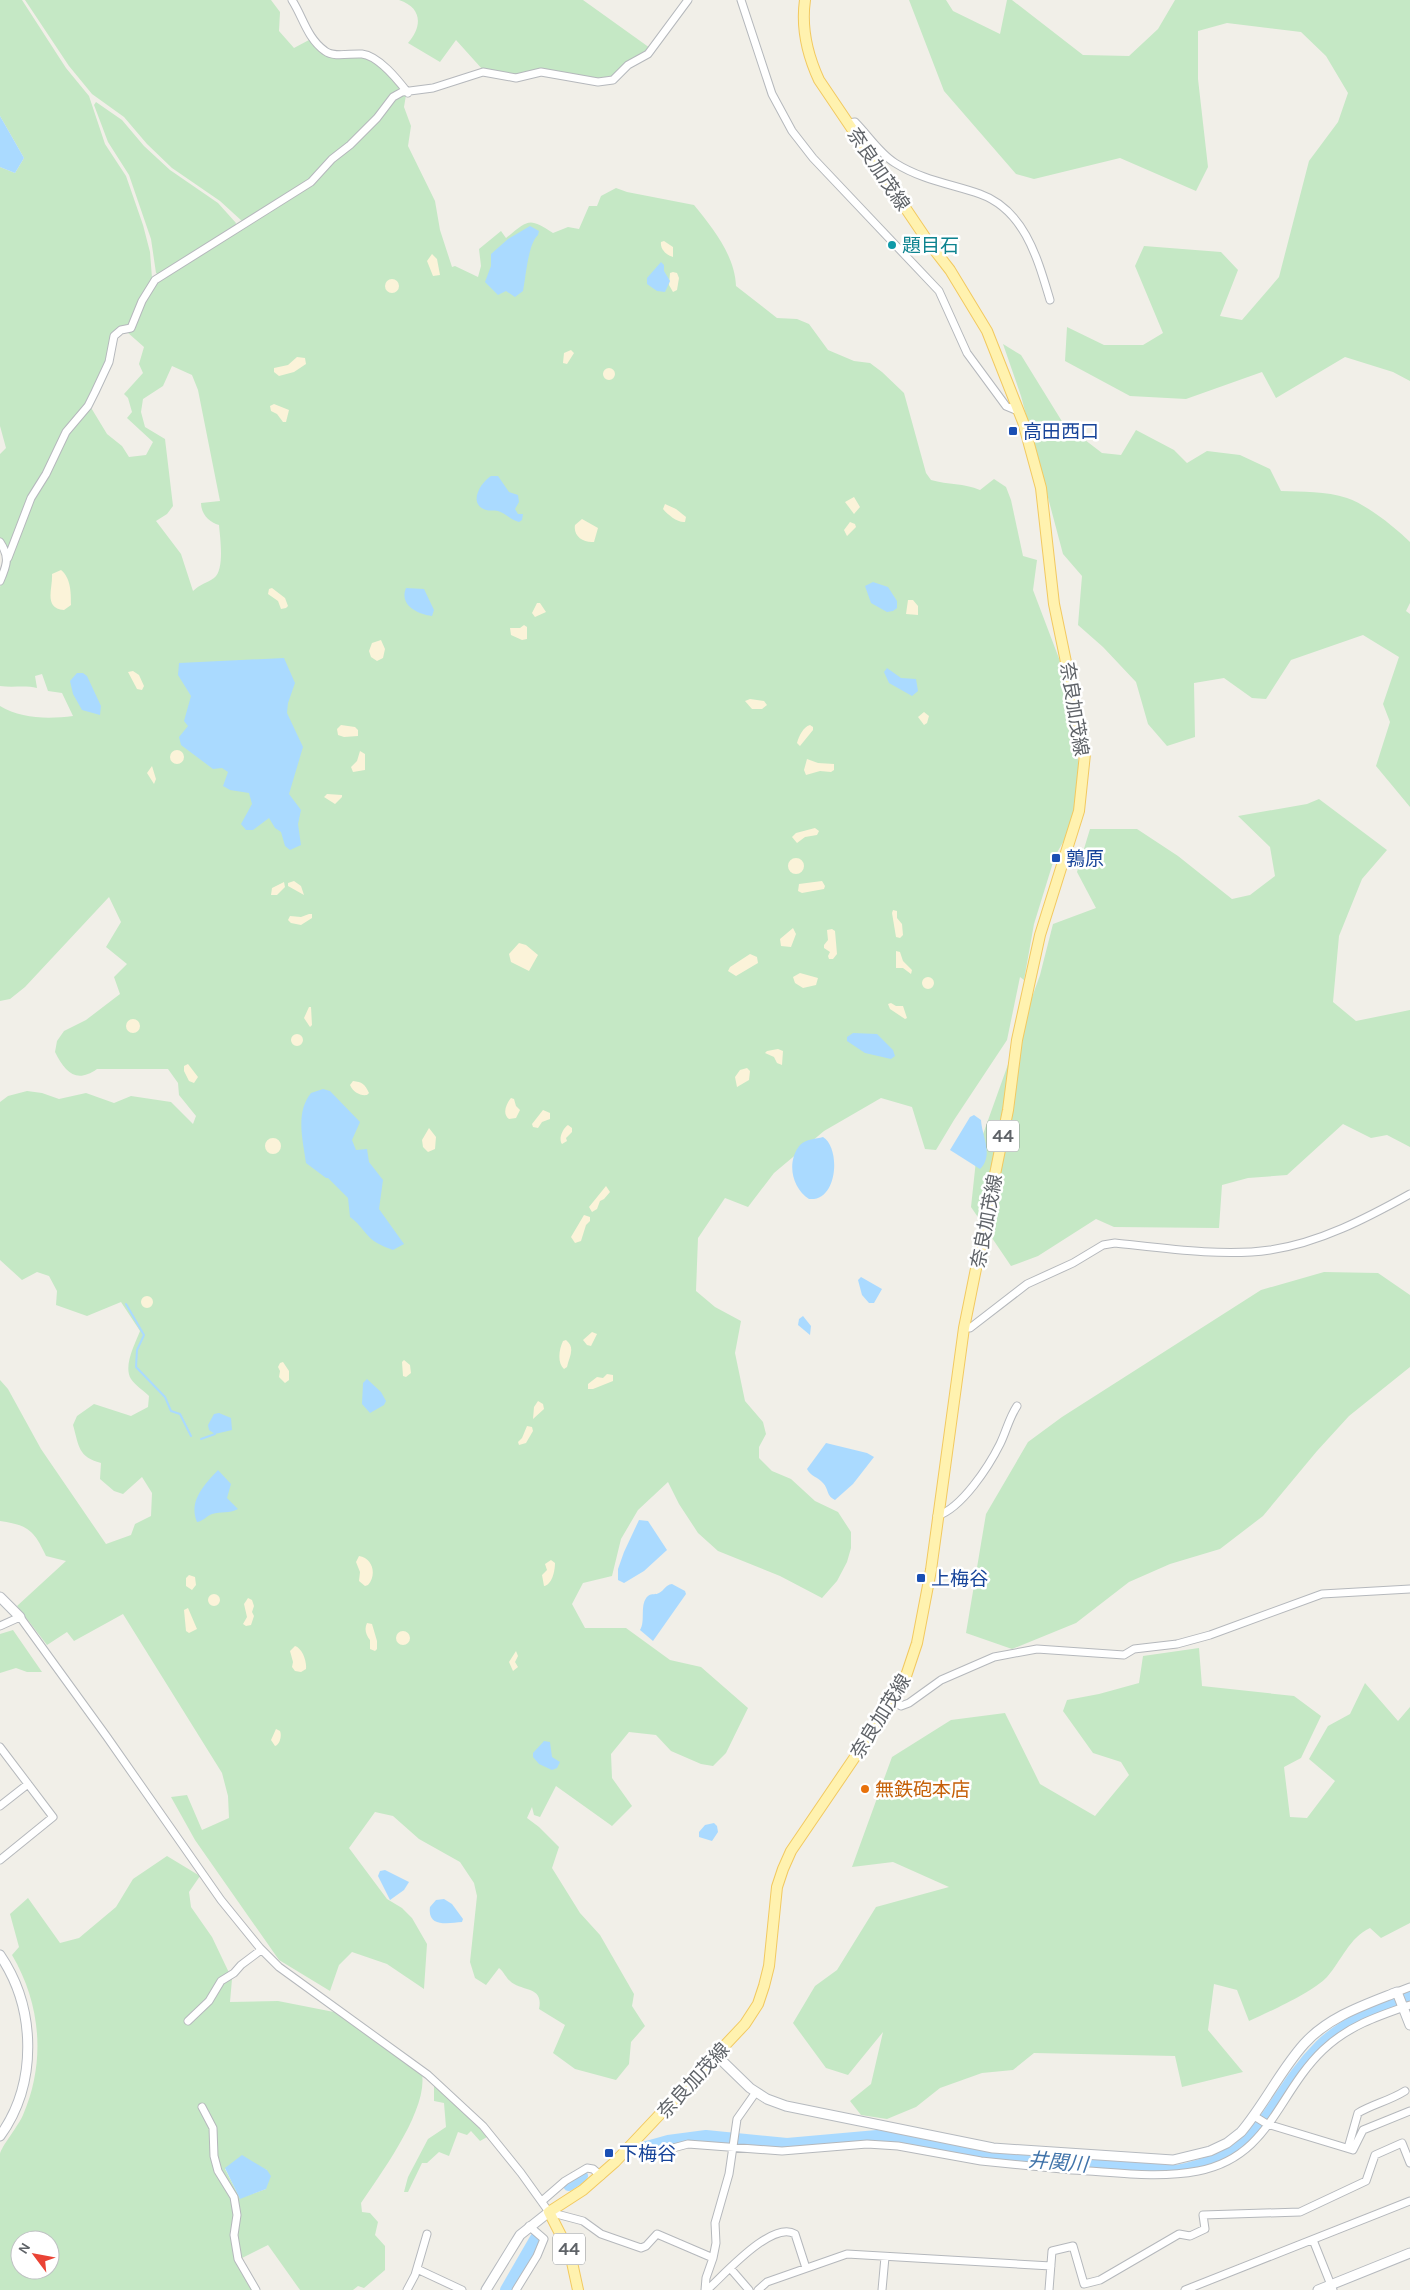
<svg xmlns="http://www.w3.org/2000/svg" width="1410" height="2290" font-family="Karla,'Noto Sans JP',sans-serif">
<rect width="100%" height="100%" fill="#f1efe8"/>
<path fill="#c5e8c5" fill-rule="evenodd" d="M0,0H22L66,68L89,96L105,144L126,176L143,225L150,252L152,278L138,302L130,323L114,331L107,362L88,404L65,429L9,552L0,539V454L6,448L0,426V167L15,173L24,158L0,116Z
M25,0H271L280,12L279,31L294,48L309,40L321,53L328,56L365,57L378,62L402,90L310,180L243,222L220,201L172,168L147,144L124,117L92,94L69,66Z
M399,0H583L650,48L612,78L605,80L552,71L516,75L483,70L456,40L440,62L408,43C422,27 423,8 399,0Z
M909,0H946L953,11L1000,34L1007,0H1012L1083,55L1129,56L1158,29L1175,0H1410V381L1393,372L1345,357L1276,398L1262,372L1186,399L1130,396L1065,361L1067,327L1104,345H1143L1163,333L1135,266L1144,246L1221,252L1238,270L1220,316L1242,320L1279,277L1309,161L1338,122L1348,93L1326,56L1301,32L1227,23L1198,31V79L1208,167L1196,191L1120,158L1034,179L1016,174L944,91Z
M406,95L404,107L411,126L408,146L435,201L440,230L452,267L455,266L478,277L481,266L479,249L501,231L506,238C529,220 528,217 553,233L568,227L579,229L589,206H597L601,196L616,188L627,192L694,205C713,228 735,256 736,286L777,318L797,319L809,324L828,350L854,361L870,363L882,372L904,393L926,473L931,480C948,485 964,483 980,490L994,479L1006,487L1011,500L1023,556L1037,560L1033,590L1063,669L1079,766L1078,796L1069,832L1055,856L1034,924L1024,980L1020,977L1007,1040L954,1120L936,1150L925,1149L912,1107L881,1098L824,1131L774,1173L748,1207L725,1198L698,1238L696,1291L715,1307L741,1321L735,1353L745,1401L763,1422L766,1434L759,1447V1458L772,1471L791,1479L815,1501L838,1512L851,1532V1548L847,1562L837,1581L822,1598L780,1576L718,1551L698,1533L679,1504L668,1482L638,1510L621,1539L612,1576L583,1583L572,1604L585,1628H626L670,1660L701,1667L748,1708L726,1753L713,1766L701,1764L671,1751L656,1735L629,1732L611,1754L612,1778L632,1806L612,1826L556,1786L540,1817L534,1815L532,1807L527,1818L539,1827L559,1847L552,1868L580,1913L600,1935L634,1994L632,2006L645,2026L631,2042L629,2064L616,2080L575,2069L553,2053L565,2025L539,2009C544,1985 521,1992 510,1981C506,1978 504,1972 499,1968L486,1985L475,1978L470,1962L477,1896L474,1883L460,1862L419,1839L393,1816L375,1812L349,1848L387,1899L402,1908L412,1918L427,1944L424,1989L387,1964L352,1952L339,1965L330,1991L279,1960L195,1840L171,1797L187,1795L202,1830L229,1818L228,1796L222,1773L123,1614L74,1641L67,1632L47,1645L17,1606L66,1561L46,1556C34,1530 28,1525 0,1521V1380L8,1389L41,1449L106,1544L131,1535L135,1524L151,1516L152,1493L142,1477L123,1494L114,1491L100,1479L101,1463C78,1457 79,1446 73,1425L77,1416L94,1404L131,1416L148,1407L149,1396C144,1391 135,1385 131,1379C123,1366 135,1344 140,1331L121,1302L87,1316L56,1305L57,1291L49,1276L37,1272L22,1280L0,1260V1102L8,1096L27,1091L42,1093L59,1099L86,1093L114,1103L131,1096L171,1102L193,1124L196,1116L179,1095L178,1083L168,1069H97C76,1084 65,1072 55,1052L57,1041L64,1031L86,1020L120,994L114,977L127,964L106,947L121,922L109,897L25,987L10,999L0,1001V706C21,719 49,719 73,716L62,693L48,691L42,674L35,676L37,688C25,685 13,688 0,686V587L33,500L68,434L90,406L107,434L122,446L129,457L146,455L153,442L127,418L132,412L128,398L124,394L143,373L139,364L144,347L127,332L158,280L313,183L394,98ZM172,366L192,375L198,390L220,501L201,503C201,514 209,522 219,525C220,537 225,570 214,578C207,583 200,584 193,591L181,554L156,521L167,514L173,506L165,439L145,427L141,412L143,399L163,386Z
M96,102L122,120L144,146L170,170L218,203L236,223L235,227L159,275L156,273L151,239L129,175L108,142L94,105Z
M1003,344L1021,355L1063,423L1102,453L1121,455L1136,430L1174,450L1187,463L1207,451L1240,455L1270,469L1281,491C1302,492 1326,491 1347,498C1366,504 1396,528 1410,542V603L1406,611L1410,614V807L1376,766L1390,722L1383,704L1399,657L1363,635L1291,660L1266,699L1252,698L1224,678L1194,683L1195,737L1167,746L1148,724L1136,682L1103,647L1078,625L1082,576L1063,554L1021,396Z
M1319,799L1387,850L1362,879L1339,936L1333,1002L1356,1021L1410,1010V1147L1387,1135L1371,1138L1343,1124L1287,1175L1248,1178L1222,1185L1219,1228L1114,1227L1096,1219L1038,1256L1011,1266L971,1207L977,1151L1040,975L1053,924L1096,908L1077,872L1090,829H1137L1178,856L1232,899L1250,895L1275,876L1270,847L1238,816L1307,804Z
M1324,1272L1378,1273L1410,1295V1367L1349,1416L1317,1451L1263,1516L1220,1549L1170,1564L1129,1582L1076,1623L1012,1649L966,1633L986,1514L1028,1442L1062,1417L1261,1290Z
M13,1630L42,1672H27L16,1668L0,1673V1634Z
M1199,1648L1202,1686L1294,1696L1321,1716L1301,1758L1284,1767L1290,1817L1307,1818L1335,1781L1309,1759L1328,1726L1350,1714L1365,1683L1398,1721L1410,1707V1923L1381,1938L1370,1928C1349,1938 1342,1960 1327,1977C1313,1992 1269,2012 1249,2021L1237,1990L1214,1984L1208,2030L1243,2072L1182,2087L1175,2056L1034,2053L1013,2070L982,2073L940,2088L916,2107L887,2119L861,2115L850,2101L871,2084L883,2032L848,2075L826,2068L793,2023L815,1986L837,1970L876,1907L949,1887L893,1862L852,1867L892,1757L951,1720L1005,1713L1040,1784L1095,1816L1129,1775L1121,1762L1093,1753L1063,1711L1067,1700L1099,1694L1139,1683L1143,1656Z
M167,1856L200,1876L189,1892L191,1907L212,1937L232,1979L230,2002L278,2001L334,2012L422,2074C428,2110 381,2173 361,2203L362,2212L370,2213L378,2222L375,2235L385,2246V2270L364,2288L358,2286L353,2290H300L268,2245L236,2261L253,2290H0C0,2258 0,2227 0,2195C0,2182 0,2166 0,2154C1,2147 19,2125 23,2115C46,2062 41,2004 12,1955L19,1947L10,1914L28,1898L60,1943L79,1938L116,1907L133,1879ZM231,2164L255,2165L267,2170L266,2189L240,2198L225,2169ZM20,2240H50V2270H20Z
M434,2085L460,2107L487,2137L480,2141L471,2131L467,2135L458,2132L449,2156L439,2152L427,2163H422L408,2192H404L408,2177L428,2139L446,2127L444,2103L434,2101Z"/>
<path fill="#fbf3d9" d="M664,241L673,247V257C666,255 660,249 661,242Z
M432,254L437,259L440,275L433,276L427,261Z
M673,272L677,273L679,278L677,290L673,292L669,285L670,273Z
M385 286a7 7 0 1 1 14 0a7 7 0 1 1-14 0Z
M571,350L574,353L567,364L563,363L564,353Z
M297,357L305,358L306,364L294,372L279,376L274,372V368L288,365Z
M603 374a6 6 0 1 1 12 0a6 6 0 1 1-12 0Z
M274,404L289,410L286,422H283L277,414L271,411L270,406Z
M854,497L860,507L854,514L845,502Z
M665,504L676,509L686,517L685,522C678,523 668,515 663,509Z
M582,519L598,528L594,542C583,543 573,536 575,525Z
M850,522L855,524L856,527L847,536L844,530Z
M61,570C71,578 71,593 71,605L64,610C43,608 53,588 52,574Z
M272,588L285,598L288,606L286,608L281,609L278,601L268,594L269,589Z
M908,600H913L918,606V615L906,614Z
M537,603H540L546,612L535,617L532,613Z
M524,625L527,627V639L522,640L511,635L510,628H520Z
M381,640L385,649L383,658L377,661L371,657L369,651L372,643Z
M133,671L139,675L144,686L142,690L137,689L128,672Z
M750,699L764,701L767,705L762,709H752L745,701Z
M924,712L929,716L927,723L924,725L918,717Z
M341,725L355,727L358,730V736L344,737L338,735L337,729Z
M810,725L813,727V730L800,746L797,743C799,736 803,727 810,725Z
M170 757a7 7 0 1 1 14 0a7 7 0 1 1-14 0Z
M360,751L365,754V770L353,772L351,767L357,761Z
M807,759L818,763L834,764V770L831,772L820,771L806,775L804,770Z
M152,766L156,779L154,784L147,773Z
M327,794L342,795V797L335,804L324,797Z
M815,828L819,831L817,835L805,837L797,843L792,837L796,833Z
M788 866a8 8 0 1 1 16 0a8 8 0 1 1-16 0Z
M294,881L301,886L304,895L288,886V883Z
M822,881L825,886L824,889L802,893L798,891L799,884Z
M284,882L285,887L277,895H271L272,888Z
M893,910L897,911V918L902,924L903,935L900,938L896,937L892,913Z
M309,914H312V918L301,925L291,923L288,920L290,916L301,917Z
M793,928L796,934L791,947L781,946L780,939Z
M832,929L835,931L837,954L833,959H829L828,956L830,952L824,948V945L828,940L827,930Z
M519,943L526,945L538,955L529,971L511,962L509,954Z
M896,951L900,952L903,961L912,970L911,974L903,968H896Z
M750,954L757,957L758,963L736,976L728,971L730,967Z
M800,973L818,978L816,985L803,988L795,983L793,977Z
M922 983a6 6 0 1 1 12 0a6 6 0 1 1-12 0Z
M891,1003L896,1006H903L907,1018L905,1019L890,1009L888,1004Z
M309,1007H311L312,1025L310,1027L304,1018Z
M126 1026a7 7 0 1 1 14 0a7 7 0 1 1-14 0Z
M291 1040a6 6 0 1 1 12 0a6 6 0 1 1-12 0Z
M778,1049L783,1051L782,1065L777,1063L774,1057L765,1053L767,1051Z
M188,1064L198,1077L194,1083L189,1081L184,1071V1066Z
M747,1068L750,1071L749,1080L737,1087L735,1077L740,1070Z
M353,1081C362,1082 365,1084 369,1093L367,1095C360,1096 353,1092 350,1085Z
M511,1098L514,1099L516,1106L520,1110L516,1118L509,1119C502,1114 506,1104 511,1098Z
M543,1110L550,1113V1119L542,1122L538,1128L533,1127L532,1124Z
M568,1125L572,1128V1132L566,1138L567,1141L562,1144C558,1139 563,1128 568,1125Z
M429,1128L436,1137L435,1149L428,1152L423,1147L422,1140Z
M265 1146a8 8 0 1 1 16 0a8 8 0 1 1-16 0Z
M606,1186L610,1192L604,1199L600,1201L597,1209L592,1212L589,1207Z
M584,1215L590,1217V1221L586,1225L581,1241L575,1243L571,1237Z
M141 1302a6 6 0 1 1 12 0a6 6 0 1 1-12 0Z
M592,1332L597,1334L591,1346L587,1345L583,1340Z
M566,1340C576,1348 569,1357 567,1367L564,1369C557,1363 559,1349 563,1341Z
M404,1360L410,1365L411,1373L406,1377L403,1376L402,1362Z
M283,1362L289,1371V1380L285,1383L279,1377L280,1371L278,1367L280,1363Z
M607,1374L613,1375V1381L593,1389H588V1384L597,1377L603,1378Z
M538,1401L543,1404L544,1409L533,1419L534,1407Z
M527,1426L532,1427L533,1431L526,1443L519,1445L518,1442L522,1438Z
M359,1556C373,1558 377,1575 368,1585L365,1586L359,1581L360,1572L356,1562Z
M551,1560L555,1563C555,1571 552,1585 544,1586L542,1575L547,1570L545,1564Z
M189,1575L195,1577L196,1585L192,1590L186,1586V1578Z
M208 1600a6 6 0 1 1 12 0a6 6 0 1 1-12 0Z
M248,1598L252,1600L254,1606L252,1612L254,1616L251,1625L246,1626L243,1624L247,1617L244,1604Z
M188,1608L197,1629L189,1633L186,1631L184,1610Z
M367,1623L372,1624L377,1641V1649L375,1651L370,1649V1640C366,1635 364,1629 367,1623Z
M396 1638a7 7 0 1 1 14 0a7 7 0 1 1-14 0Z
M295,1646C302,1648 307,1661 306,1669L301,1672L295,1671L292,1667L293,1662L290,1651Z
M516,1651L518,1656L515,1662L518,1667L513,1671L509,1662Z
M276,1729L280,1731C282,1735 280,1745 275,1746L271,1740Z"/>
<path fill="#aadaff" d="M0,116L24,158L15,173L0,167Z
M530,226L539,231L538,235C528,244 526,276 523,291L515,297L506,291L498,295L485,282L491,266V254L508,239Z
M661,262L664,265V271L670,281L665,292L657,291L647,284V278Z
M491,476H498L509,492L518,495L519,502L515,509L518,514H523L522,520L519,522C511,520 505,513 498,511C494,510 489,511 486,510C467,504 481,482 491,476Z
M873,582L888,587L897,601V608L893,611L887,612L871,603L865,586Z
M406,588L424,589L434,610L432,616C417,614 399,605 406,588Z
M284,658L295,683L288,703L287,713L303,747L289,794L301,810L298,824L301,845L290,850L285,846L281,832L275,828L269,818L253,830H246L241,824L252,804L249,793L230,790L223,786L228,772L222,768L213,769L181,745L179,737L188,726L184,721L191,696L178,675L179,663Z
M887,668L901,678L916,679L918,691L912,696L889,683L884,672Z
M77,673H83L87,676L101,706L100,715L82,710L73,694L70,681Z
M853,1033L877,1034L893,1050L895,1056L891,1059L865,1053L847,1041V1037Z
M323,1089L330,1091L360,1122L352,1140L356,1150L367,1149L369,1162L383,1180L379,1209L404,1244L393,1250C388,1248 382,1246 377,1243C366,1237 361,1224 350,1217L348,1198L328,1178H326L306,1163C303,1140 295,1113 311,1093Z
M974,1115L981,1120C982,1137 994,1155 980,1169L950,1150L970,1117Z
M823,1137C841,1148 838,1202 809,1199C792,1188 786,1162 800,1145C806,1139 816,1139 823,1137Z
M861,1277L882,1289L874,1303H869L862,1295L858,1280Z
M803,1316L811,1326L810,1335L798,1325L799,1319Z
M367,1379L381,1392L386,1401L384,1405L370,1413L362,1404L363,1383Z
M219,1413L231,1418L232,1430L215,1434L209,1430L208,1425L214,1414Z
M826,1443L867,1453L874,1457L853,1484L835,1500C826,1496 829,1489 823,1483C818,1477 810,1476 807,1469Z
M218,1470L231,1484L227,1498L238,1509C229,1514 221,1511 212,1514C206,1516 204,1521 197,1522C188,1501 205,1484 218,1470Z
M639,1520L648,1521L667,1550L644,1571L624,1583L618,1580V1569L624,1552Z
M672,1584L685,1591L686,1594L653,1641L640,1630C646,1621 639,1604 648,1596C652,1593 656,1595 659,1593C665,1590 665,1585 672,1584Z
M544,1741L550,1742L552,1757L560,1762L557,1768L552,1770L539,1764L533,1757V1753Z
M714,1823L717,1826L718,1832L712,1841L699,1837V1832L705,1825Z
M385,1870L409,1882L404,1890L390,1900L378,1876L380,1871Z
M444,1899L452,1904L463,1919L462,1922C449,1923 427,1928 430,1907L436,1900Z
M242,2155L267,2170L271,2176L266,2189L240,2199L225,2168Z"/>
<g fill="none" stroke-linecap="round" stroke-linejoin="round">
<path stroke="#aadaff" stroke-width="2" d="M126,1304L144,1335L137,1350L136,1367L165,1397L171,1411L180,1414L191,1436
M201,1439L215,1434"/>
<path stroke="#aadaff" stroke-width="12" d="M643,2148L668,2141L706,2136L787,2144L877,2136L1033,2161L1177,2171C1270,2153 1264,2102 1320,2046C1344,2022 1379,2009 1410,1997
M569,2185L582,2176
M506,2290L536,2238"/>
<defs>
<path id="street" d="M292,0C303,17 307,38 325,51C334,58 351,53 362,54C379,56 398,80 408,93
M741,0L772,94L792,131L813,158L939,291L967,353L1006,406L1018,411
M849,123L855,122C868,135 879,153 895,163C922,180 951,184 980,194C1025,210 1038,260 1050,300
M0,542C10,557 7,565 0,581
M8,558L31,498L46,474L66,432L88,406L95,392L109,362L114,336L121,330L131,328L142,301L155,280L311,182L332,159L350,145L377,118L393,97L402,92L433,88L483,72L516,78L541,72L598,82L613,80L628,65L648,54L688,0
M964,1328H970L1027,1284L1073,1263L1103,1245L1115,1243C1162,1248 1223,1257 1270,1250C1319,1243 1367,1218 1410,1194
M937,1516C962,1508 989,1466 1000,1444C1006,1432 1009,1418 1017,1406
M0,1626L20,1617L107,1737L221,1900L260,1948L279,1967L428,2075L483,2126L521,2173L549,2212L583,2221L601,2234L641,2248L646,2246L657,2234L713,2258L716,2243L715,2223L729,2174L737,2119L756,2092
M893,1701L901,1706L909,1703L941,1680L994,1657L1037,1649L1124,1655L1134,1649L1177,1644L1210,1635L1322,1594L1410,1589
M0,1747L53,1817L0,1860
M0,1806L28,1784
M1397,1992L1410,1987
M188,2021L209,2001L221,1981L234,1973L241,1965L261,1950
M202,2107L213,2128L214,2156L218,2171L234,2197L237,2215L234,2235L238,2259L256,2290
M1254,2116L1267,2124L1353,2150L1363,2130L1410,2111
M630,2147L647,2155L688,2144L782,2151L867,2144L898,2146L981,2161L1072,2170L1073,2153
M1348,2148L1358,2113C1373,2104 1389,2101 1405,2091
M1072,2170C1113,2172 1157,2179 1198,2171C1270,2157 1277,2094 1323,2050C1348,2026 1378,2016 1410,2005
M542,2201L565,2181L587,2168L593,2169L601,2176
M1313,2240L1333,2290
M730,2268L749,2290
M417,2269L462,2290
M407,2290L415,2275L427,2234
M516,2290L537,2256L544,2239L529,2226
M705,2290L706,2278L713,2258
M707,2290C724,2275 772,2220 795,2234L806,2268
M758,2290L767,2282L847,2254L1051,2266
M882,2290L885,2257
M1049,2290L1052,2251L1073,2246L1084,2284L1100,2280L1179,2234L1190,2236L1205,2229L1203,2215L1300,2212L1366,2181L1375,2155L1402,2143L1410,2163
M1185,2290L1410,2201"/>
<path id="secondary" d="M0,1597L20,1617
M0,1955C36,2008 38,2083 0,2136
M716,2055L750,2088L767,2099L786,2106L993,2148L1173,2160L1210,2151L1227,2143L1241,2132C1264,2105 1280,2071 1304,2044C1328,2017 1364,2005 1397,1992L1410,2025
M486,2290L520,2235L549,2212
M1318,2290L1410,2253"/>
<path id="primary" d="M578,2290L570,2253L549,2212L583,2190L615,2162L745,2024L758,2004L764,1986L769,1966L777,1887L783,1869L791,1851L893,1701L905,1679L917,1643L931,1570L964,1328L1008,1110L1017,1040L1040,935L1079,811L1085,754L1054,604L1041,488L1023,422L987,331L950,270L929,243L819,80C807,54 801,28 805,0"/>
</defs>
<use href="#street" stroke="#b5b8bc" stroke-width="9"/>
<use href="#secondary" stroke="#b6babf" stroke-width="11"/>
<use href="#primary" stroke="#f2c960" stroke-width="12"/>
<use href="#street" stroke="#fff" stroke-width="7"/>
<use href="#secondary" stroke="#fff" stroke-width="9"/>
<use href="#primary" stroke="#fff2af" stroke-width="10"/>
</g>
<circle fill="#0f9aa8" stroke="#fff" stroke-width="2" cx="892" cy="245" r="5"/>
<g fill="#1a4fb4" stroke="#fff" stroke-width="2">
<rect x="1008" y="426" width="10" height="10" rx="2.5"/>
<rect x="1051" y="853" width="10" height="10" rx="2.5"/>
<rect x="916" y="1573" width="10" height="10" rx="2.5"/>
<rect x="604" y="2148" width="10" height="10" rx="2.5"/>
</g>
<circle fill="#e8710a" stroke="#fff" stroke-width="2" cx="865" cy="1789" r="5"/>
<g text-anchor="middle" stroke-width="5" stroke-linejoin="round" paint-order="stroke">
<g fill="#fff" stroke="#8f9295" stroke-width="1">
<rect x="987" y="1120.5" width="32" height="31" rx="4"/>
<rect x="553" y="2233.5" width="32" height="31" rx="4"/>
</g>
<g font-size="18" font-weight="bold" fill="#5f6368">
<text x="1003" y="1142">44</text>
<text x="569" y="2255">44</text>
</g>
<g font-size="19" fill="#5f6368" stroke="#fff">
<text transform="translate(879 169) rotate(56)" y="7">奈良加茂線</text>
<text transform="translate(1075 709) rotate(81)" y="7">奈良加茂線</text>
<text transform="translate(986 1221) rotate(-79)" y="7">奈良加茂線</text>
<text transform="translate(880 1716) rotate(-58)" y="7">奈良加茂線</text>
<text transform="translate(693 2080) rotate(-47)" y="7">奈良加茂線</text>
</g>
<g font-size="19" fill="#0d838f" stroke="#fff" text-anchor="start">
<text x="902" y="252">題目石</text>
</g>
<g font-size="19" fill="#164399" stroke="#fff" text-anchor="start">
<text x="1023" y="438">高田西口</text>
<text x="1066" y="865">鶉原</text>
<text x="931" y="1585">上梅谷</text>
<text x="619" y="2160">下梅谷</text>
</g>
<g font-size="19" fill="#c56008" stroke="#fff" text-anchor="start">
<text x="875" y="1796">無鉄砲本店</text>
</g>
<g font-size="20" font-style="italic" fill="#4174aa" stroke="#fff">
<text transform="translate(1058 2162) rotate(5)" y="7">井関川</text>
</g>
</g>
<g transform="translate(35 2255) rotate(302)"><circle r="24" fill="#ffffff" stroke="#bfc1c3"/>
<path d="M0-4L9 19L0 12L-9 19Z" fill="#ea4335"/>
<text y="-8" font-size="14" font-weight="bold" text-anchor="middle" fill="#5f6368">N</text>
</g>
</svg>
